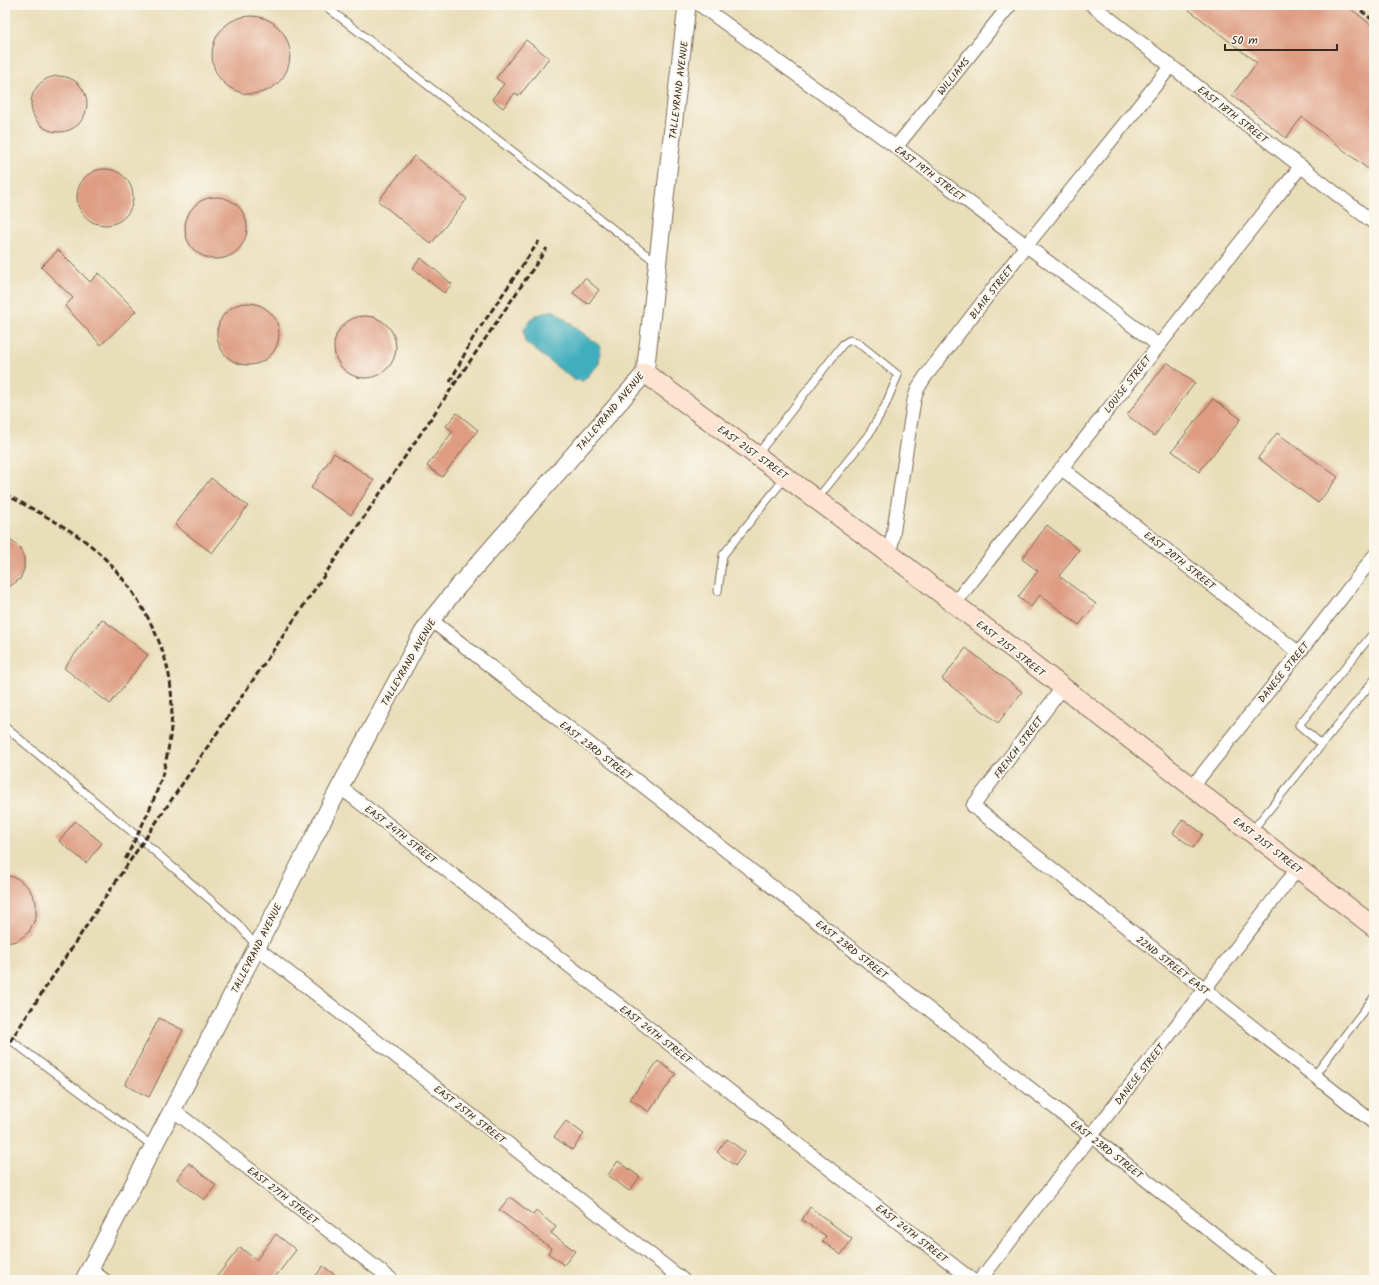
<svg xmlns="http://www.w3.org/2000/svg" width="1379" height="1285" font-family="Kalam,sans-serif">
<rect width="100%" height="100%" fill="#fbf7ec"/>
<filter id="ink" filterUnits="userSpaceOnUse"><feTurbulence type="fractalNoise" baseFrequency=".025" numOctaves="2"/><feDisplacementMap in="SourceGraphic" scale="8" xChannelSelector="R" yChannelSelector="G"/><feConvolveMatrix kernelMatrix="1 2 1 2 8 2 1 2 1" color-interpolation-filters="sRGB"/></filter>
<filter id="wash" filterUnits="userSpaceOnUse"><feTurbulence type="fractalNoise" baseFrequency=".012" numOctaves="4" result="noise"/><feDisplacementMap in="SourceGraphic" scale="16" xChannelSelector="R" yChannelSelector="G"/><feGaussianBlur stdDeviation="0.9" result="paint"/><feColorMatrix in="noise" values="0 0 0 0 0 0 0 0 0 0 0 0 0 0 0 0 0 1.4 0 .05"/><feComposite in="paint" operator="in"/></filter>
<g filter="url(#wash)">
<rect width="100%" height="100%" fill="#e9deba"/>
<path fill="#40aebd" stroke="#3e6c6e" d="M553,310L601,347L599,364L583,381L574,380L525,342L524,330L534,316Z"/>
<g id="blocks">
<path fill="#de9d83" d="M1183,5H1346L1374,27V174L1302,117L1286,138L1232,95L1257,63Z
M212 55a39 39 0 1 1 78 0a39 39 0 1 1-78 0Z
M526,40L549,58L519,96L515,93L503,108L492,99L504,84L496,78Z
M31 104a28 28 0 1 1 56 0a28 28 0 1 1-56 0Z
M414,156L467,199L431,244L378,201Z
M77 197a28 28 0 1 1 56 0a28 28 0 1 1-56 0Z
M185 228a31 31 0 1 1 62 0a31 31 0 1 1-62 0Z
M58,250L90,282L99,273L136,311L101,345L65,306L73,298L41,267Z
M421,258L452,284L444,293L413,268Z
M585,278L599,290L588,304L573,293Z
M217 334a31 31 0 1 1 62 0a31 31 0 1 1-62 0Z
M334 347a31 31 0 1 1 62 0a31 31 0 1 1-62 0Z
M1167,362L1195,383L1154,436L1127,415Z
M1213,399L1241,419L1199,472L1172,451Z
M457,413L478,430L442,477L427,466L453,431L446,426Z
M1277,433L1338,477L1318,503L1258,458Z
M334,453L374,480L351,515L311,488Z
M211,478L248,506L212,553L175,525Z
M1047,525L1079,550L1059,576L1096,604L1079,625L1040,595L1031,607L1018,597L1038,571L1022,559Z
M5,536L20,548L24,558V569L20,579L5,590Z
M102,619L148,655L110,704L64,668Z
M966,648L1022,692L998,723L942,679Z
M1183,819L1203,834L1193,848L1173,833Z
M75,821L102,843L86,863L59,841Z
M5,875L17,878L29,888L36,902V917L29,932L17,941L5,943Z
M159,1018L183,1030L149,1097L125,1085Z
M658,1061L676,1074L649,1112L630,1099Z
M566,1121L584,1134L572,1150L554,1137Z
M727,1139L745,1152L735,1166L717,1152Z
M618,1161L640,1177L629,1191L608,1175Z
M189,1163L216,1185L204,1200L177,1179Z
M510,1197L533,1215L536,1211L556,1227L551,1233L575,1251L564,1265L548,1253L551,1248L499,1210Z
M810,1207L852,1239L841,1255L822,1241L826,1236L802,1220Z
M276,1234L296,1250L273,1280H214L240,1247L256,1260Z
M323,1266L342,1280H313Z"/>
</g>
</g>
<g filter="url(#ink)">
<use href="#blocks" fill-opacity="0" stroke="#786955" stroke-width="1"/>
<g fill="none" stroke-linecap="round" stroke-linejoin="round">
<defs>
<path id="service" d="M324,5L657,263
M757,455L843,344L850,340L857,342L898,375L885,406L869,434L817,499
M718,591L723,555L785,478
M5,727L137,836L238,924L257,947
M1321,744L1299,725L1374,632
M1251,832L1374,680
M5,1036L154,1147
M1314,1076L1374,997"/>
<path id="minor" d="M700,5L896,147L1158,345
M1092,5L1374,223
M896,147L1010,5
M1061,468L1299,653
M890,554L914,400L918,388L925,377L1026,246L1171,66
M954,604L1301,166
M431,620L1091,1136L1272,1280
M1063,687L973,806L1374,1123
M340,787L972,1280
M1192,787L1299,653L1374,556
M257,948L683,1280
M173,1110L392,1280
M90,1269L104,1280
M980,1280L1298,868"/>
<path id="tertiary" d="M84,1280L340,787L422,634L431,620L456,589L645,373L687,5"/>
<path id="secondary" d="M645,373L890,554L1374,927"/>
</defs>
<use href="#service" stroke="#786955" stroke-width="9"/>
<use href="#minor" stroke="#786955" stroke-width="15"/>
<use href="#tertiary" stroke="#786955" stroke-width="19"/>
<use href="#secondary" stroke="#786955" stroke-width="21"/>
<use href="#service" stroke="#fff" stroke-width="7"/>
<use href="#minor" stroke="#fff" stroke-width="13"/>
<use href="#tertiary" stroke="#fff" stroke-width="17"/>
<use href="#secondary" stroke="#fee3d2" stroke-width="19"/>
<path stroke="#3b2a1e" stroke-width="3" stroke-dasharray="6 3" stroke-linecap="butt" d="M1354,5L1374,21
M450,382L473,338L539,241
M5,494C34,510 73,529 97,551C131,582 160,630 169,675C175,708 171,747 161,779C152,808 137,835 124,862
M5,1049L106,896L547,248"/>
</g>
</g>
<g text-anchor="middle" stroke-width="4" stroke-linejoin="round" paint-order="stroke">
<g font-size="10" fill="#3b2a1e" stroke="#fbf7ec">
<text transform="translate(953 76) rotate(-51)" y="4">WILLIAMS</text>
<text transform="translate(678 90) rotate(-83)" y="4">TALLEYRAND AVENUE</text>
<text transform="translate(1233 114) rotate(38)" y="4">EAST 18TH STREET</text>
<text transform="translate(930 173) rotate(37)" y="4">EAST 19TH STREET</text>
<text transform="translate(991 292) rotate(-52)" y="4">BLAIR STREET</text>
<text transform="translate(1127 384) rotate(-52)" y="4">LOUISE STREET</text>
<text transform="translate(610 411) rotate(-50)" y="4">TALLEYRAND AVENUE</text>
<text transform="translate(753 452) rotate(36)" y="4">EAST 21ST STREET</text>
<text transform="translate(1180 560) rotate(38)" y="4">EAST 20TH STREET</text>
<text transform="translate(1011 648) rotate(38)" y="4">EAST 21ST STREET</text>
<text transform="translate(408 662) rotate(-60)" y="4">TALLEYRAND AVENUE</text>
<text transform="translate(1283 672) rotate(-51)" y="4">DANESE STREET</text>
<text transform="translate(1018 747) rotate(-53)" y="4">FRENCH STREET</text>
<text transform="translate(596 750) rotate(38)" y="4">EAST 23RD STREET</text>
<text transform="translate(401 834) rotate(38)" y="4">EAST 24TH STREET</text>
<text transform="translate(1268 845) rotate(38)" y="4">EAST 21ST STREET</text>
<text transform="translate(256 948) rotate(-63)" y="4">TALLEYRAND AVENUE</text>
<text transform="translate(852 949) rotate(38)" y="4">EAST 23RD STREET</text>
<text transform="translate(1173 965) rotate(38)" y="4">22ND STREET EAST</text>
<text transform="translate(656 1034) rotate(38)" y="4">EAST 24TH STREET</text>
<text transform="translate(1139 1074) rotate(-52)" y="4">DANESE STREET</text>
<text transform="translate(470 1114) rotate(38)" y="4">EAST 25TH STREET</text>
<text transform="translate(1107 1149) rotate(38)" y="4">EAST 23RD STREET</text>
<text transform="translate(283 1195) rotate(38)" y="4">EAST 27TH STREET</text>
<text transform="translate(912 1233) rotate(38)" y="4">EAST 24TH STREET</text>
</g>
</g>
<rect width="1379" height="1285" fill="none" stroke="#fbf7ec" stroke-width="20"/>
<path d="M1225 44v6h112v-6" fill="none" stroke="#3b2a1e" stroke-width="2"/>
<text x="1231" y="44" font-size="12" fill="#3b2a1e" stroke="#fbf7ec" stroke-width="3" paint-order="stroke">50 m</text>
</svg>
